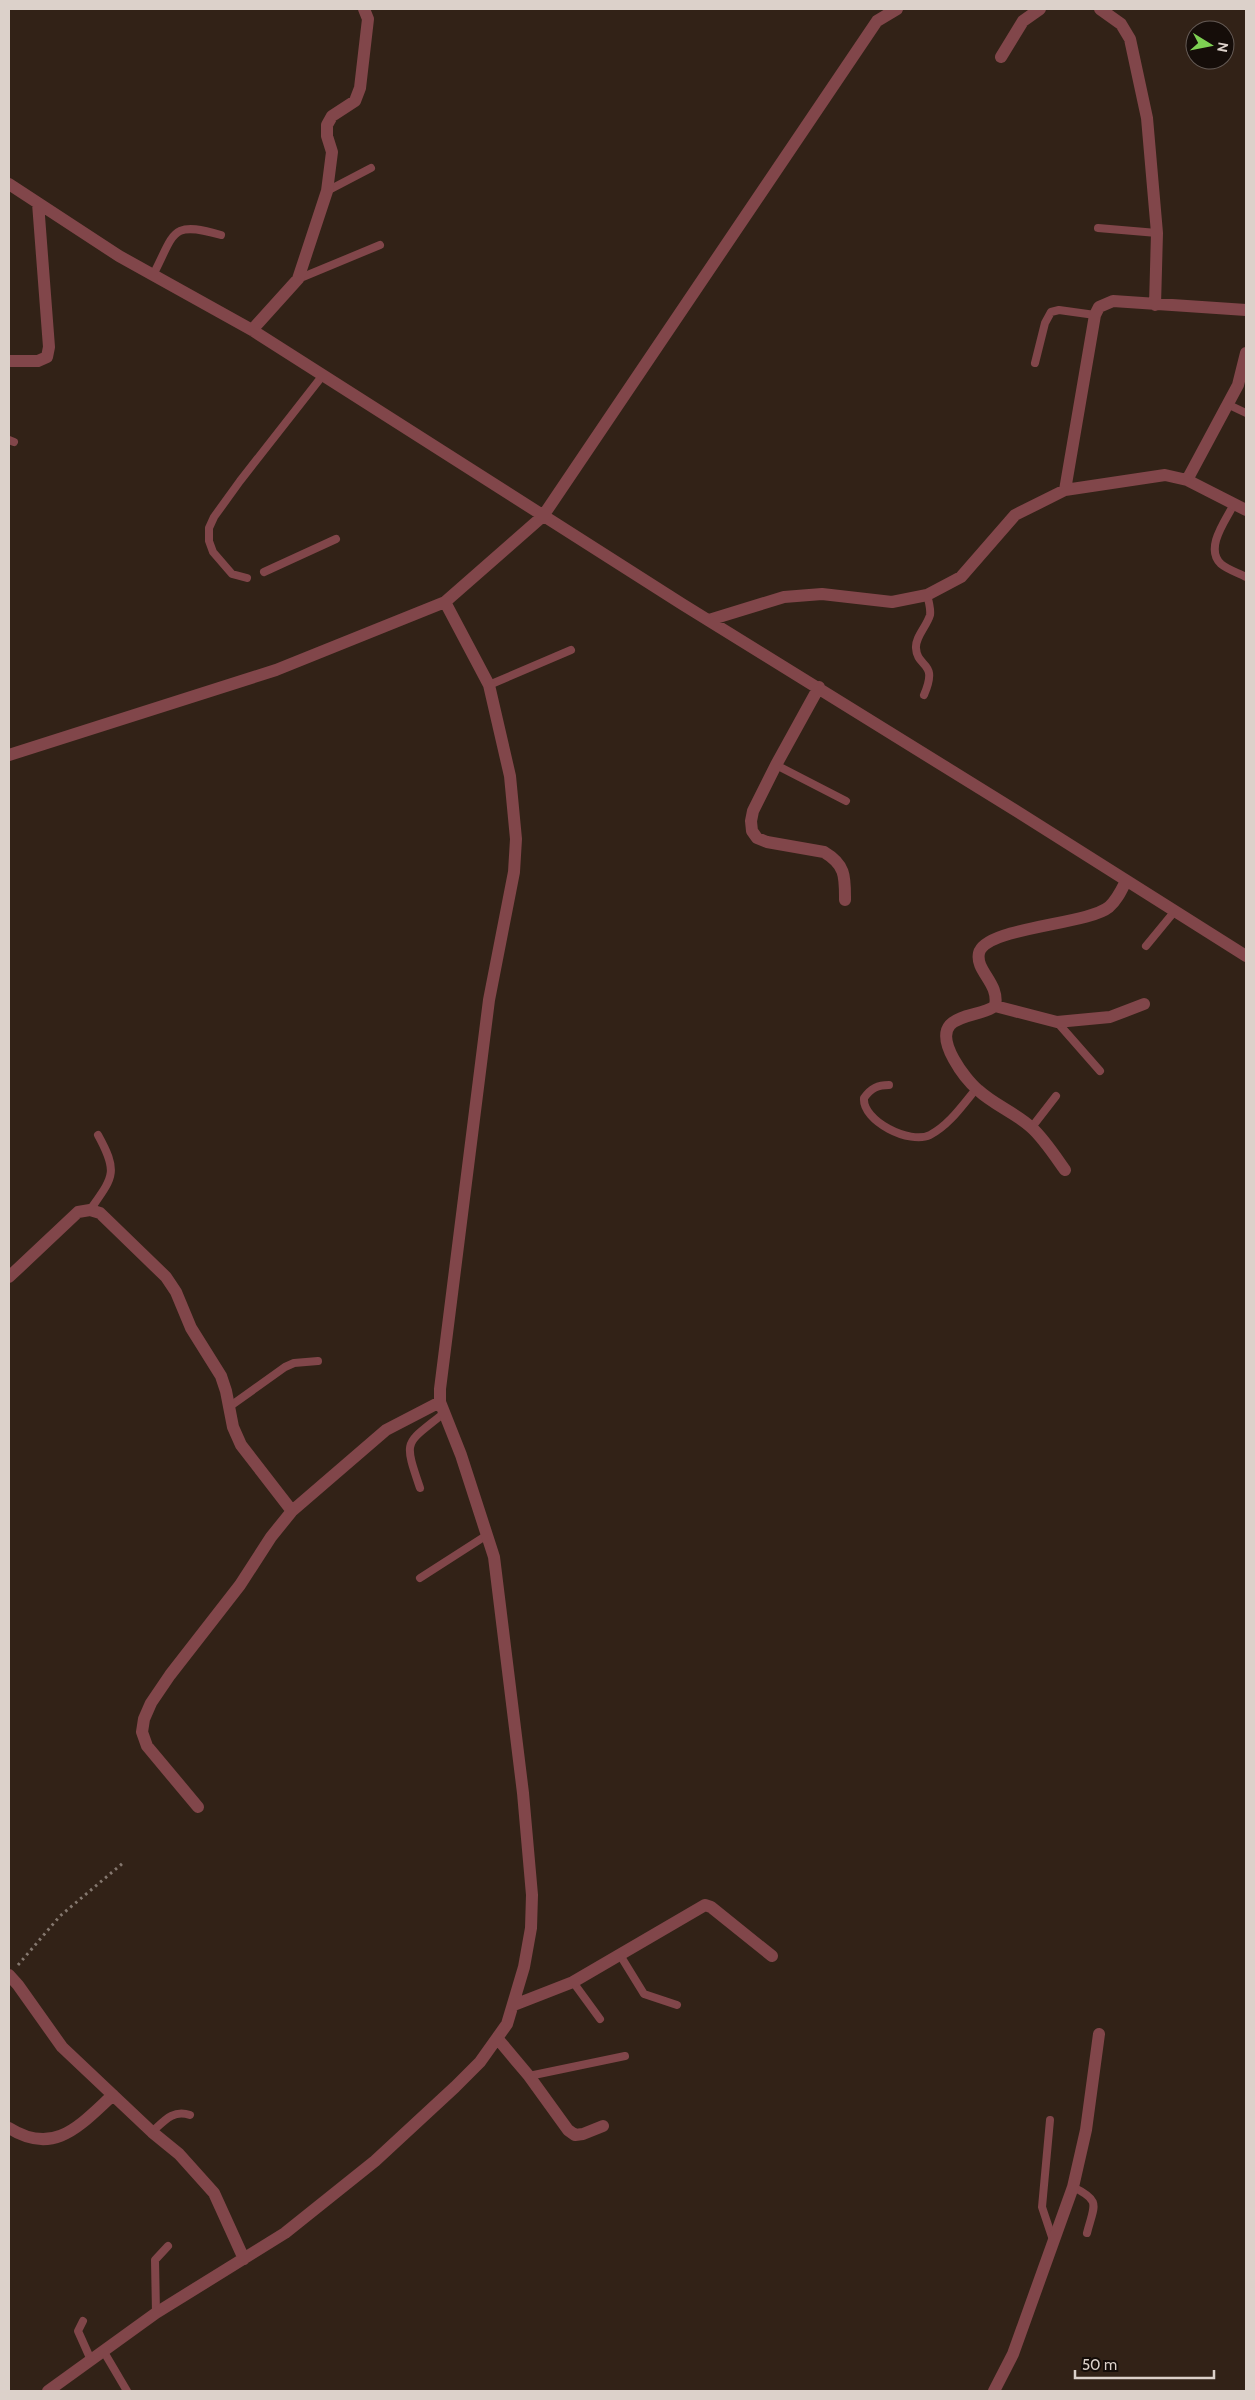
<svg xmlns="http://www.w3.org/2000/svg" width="1255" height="2400" font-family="Cabin,sans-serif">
<rect width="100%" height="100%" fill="#322217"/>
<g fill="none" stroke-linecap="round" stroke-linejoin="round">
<path stroke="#85786f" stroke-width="3" stroke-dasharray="2.5 4" stroke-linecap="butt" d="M18,1965L60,1916L123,1863"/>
<path stroke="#81464a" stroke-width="8" d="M327,191L371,168
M1098,228L1157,233
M153,275C175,233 170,220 221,235
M298,279L380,245
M1035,363L1045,323L1051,312L1059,310L1095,315
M1227,404L1246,413
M9,440L14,442
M1234,504C1226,520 1204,548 1221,564C1228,570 1239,573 1246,577
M264,572L336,539
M247,578L232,574L213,552L209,541V528L214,517L240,481L323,375
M489,685L571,650
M924,695C939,660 917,669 916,648C915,637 927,626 930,615C931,609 929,602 927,595
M776,765L846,801
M1146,946L1174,912
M1057,1022L1100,1071
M889,1085C878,1085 871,1088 864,1098C862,1121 910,1145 930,1135C949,1125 962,1106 976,1089
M1032,1127L1056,1096
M90,1210C113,1177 119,1173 98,1135
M229,1407L285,1367L294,1363L318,1361
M420,1488C403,1438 405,1445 444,1413
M420,1578L487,1535
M620,1955L644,1994L677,2005
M573,1982L600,2019
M529,2076L625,2056
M1050,2120L1042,2207L1053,2240
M152,2132C164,2121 173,2109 190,2115
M1073,2187C1102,2201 1094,2205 1087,2233
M156,2313L155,2260L168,2246
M83,2321L78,2331L91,2360
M104,2352L127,2391"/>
<path stroke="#81464a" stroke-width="12" d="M1100,9L1121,24L1130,39L1147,118L1157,233L1155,305
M1001,57L1023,21L1040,9
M9,184L119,256L252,330L682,604L1018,812L1246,956
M252,330L298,279L327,191L332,152L327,136V125L332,116L355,101L360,88L368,19L364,9
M9,361H38L47,357L49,347L38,203
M1187,480L1238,385L1246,353
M1065,490L1095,315L1099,307L1113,301L1246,310
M709,620L784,597L822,594L892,602L927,595L961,577L1015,515L1065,490L1165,475L1187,480L1246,510
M819,687L776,765L753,811L751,821L752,831L757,838L767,842L824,852C846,865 845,877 845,900
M9,755L276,670L445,602L543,516L877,21L897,9
M995,1006L1057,1022L1110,1017L1144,1004
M1065,1170C1055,1156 1044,1139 1032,1128C1016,1113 994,1105 978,1090C965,1079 936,1041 950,1025C960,1014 983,1015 995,1006C1000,983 975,971 979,953C985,927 1087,925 1109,907C1117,900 1121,891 1126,881
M9,1277L78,1212L90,1210L100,1213L166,1277L176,1292L191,1328L221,1376L226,1391L233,1427L241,1445L292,1511
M198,1807L147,1746L142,1732L144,1719L151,1703L170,1675L240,1585L271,1537L292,1511L386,1430L440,1402
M9,1975L18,1985L62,2047L152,2132L179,2154L214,2193L244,2259
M514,2005L573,1982L705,1905L711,1907L772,1956
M497,2038L529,2076L568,2130L575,2135L583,2134L603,2126
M9,2128C55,2157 81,2124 113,2095
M48,2391L156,2313L285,2233L375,2161L455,2087L480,2062L507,2024L524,1967L531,1928L532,1895L523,1793L494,1557L461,1455L440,1402V1389L489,1000L514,872L516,839L510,776L489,685L445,602
M994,2391L1013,2354L1073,2187L1086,2130L1099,2034"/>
</g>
<rect width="1255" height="2400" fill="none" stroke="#dcd1ca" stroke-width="20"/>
<g transform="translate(1210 45) rotate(100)"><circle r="24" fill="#150d09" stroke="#655b56"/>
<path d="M0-4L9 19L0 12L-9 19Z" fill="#7ed153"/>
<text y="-8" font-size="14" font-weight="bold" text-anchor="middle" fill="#dcd1ca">N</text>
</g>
<path d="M1075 2370v8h139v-8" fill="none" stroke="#dcd1ca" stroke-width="2.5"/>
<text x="1082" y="2370" font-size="15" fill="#dcd1ca" stroke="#150d09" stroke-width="4" paint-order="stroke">50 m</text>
</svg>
